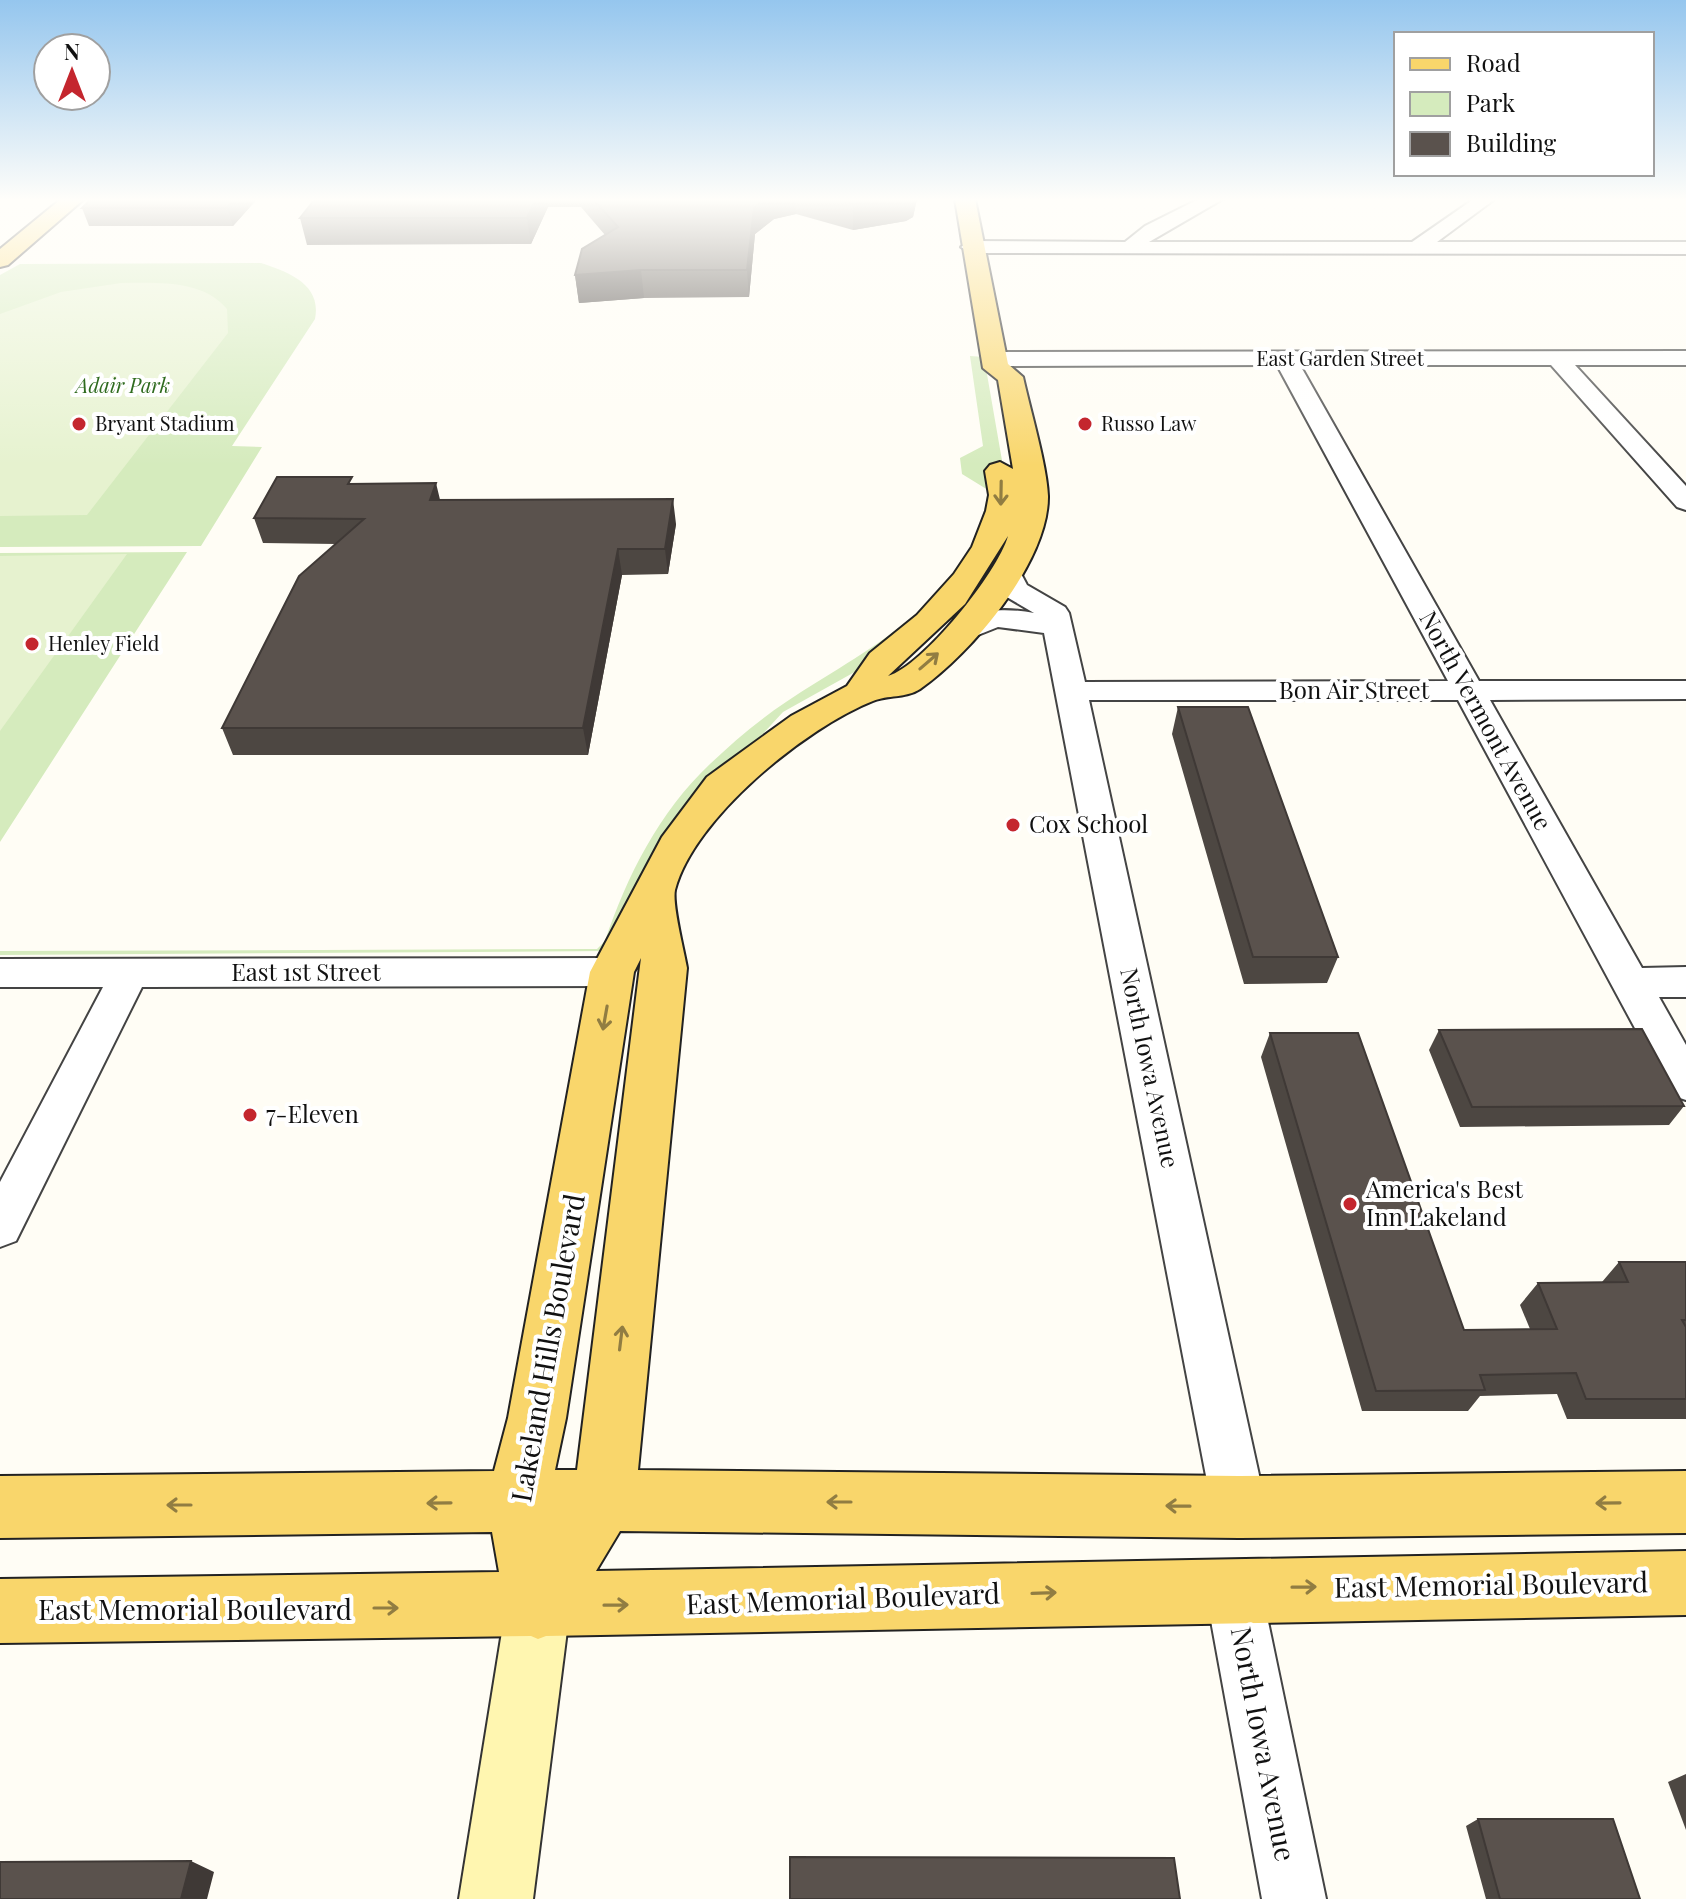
<svg xmlns="http://www.w3.org/2000/svg" width="1686" height="1899" font-family="'Playfair Display',serif">
<rect width="100%" height="100%" fill="#fffdf5"/>
<path fill="#d5ebbd" d="M261,263C288,272 322,284 315,319L232,446L262,447L201,546L0,547V275L20,264Z
M970,356L984,357L1008,495L912,640L783,712L745,753L606,951L0,955V951L597,949L605,941C627,876 659,812 710,764C733,742 759,720 786,702C869,647 973,601 988,490L962,474L960,458L983,446Z
M187,552L0,842V553Z"/>
<path fill="#e6f2cf" d="M121,283C156,283 202,279 227,309L228,333L87,515L0,516V314L61,292Z
M127,554L0,731V556Z"/>
<g fill="none" stroke-linecap="round" stroke-linejoin="round">
<defs>
<path id="street" d="M1199,199H1223L1149,242H1412L1474,199H1495L1437,242H1686V254L971,253L961,247L971,241L1125,242L1145,226Z
M1686,351V365H1575L1686,486V510L1677,507L1551,365H1300L1479,681H1686V699L1490,700L1642,968L1686,967V997H1659L1686,1045V1100L1671,1095L1458,700H1089L1266,1507L1258,1526L1239,1534L1220,1526L1212,1507L1044,633L998,627L963,641L953,638L948,632C966,607 1008,608 1034,613L1005,596L994,574L998,568H1018L1027,585L1065,607L1069,613L1085,682L1448,681L1277,365L994,366L983,359L994,352Z
M612,958L626,962L631,972L626,982L612,986L142,987L16,1241L0,1247V1182L103,987H0V959Z
M1233,1560L1253,1568L1261,1588L1326,1899H1262L1205,1588L1213,1568Z"/>
<path id="secondary" d="M538,1575L561,1584L570,1607L533,1899H459L506,1607L515,1584Z"/>
<path id="primary" d="M61,199H84L8,265L0,267V249Z
M955,199H975L1008,364L1023,377C1030,409 1047,466 1048,496C1049,561 971,654 920,689C907,698 887,695 873,701C805,728 694,818 675,890C672,905 684,950 687,968L638,1470L1239,1476L1686,1471V1533L1239,1538L620,1531L596,1571L1686,1551V1615L546,1636L538,1639L531,1636L0,1643V1579L499,1572L492,1532L0,1538V1476L494,1471L508,1418L590,972L662,837L707,777L791,716L847,686L870,653L917,615L954,574L972,547L986,511L989,495L985,471L990,465L1000,462L1013,469L998,380L983,368ZM1008,536C998,572 923,666 888,676L965,604ZM641,958L577,1470H555L566,1418L634,972Z"/>
</defs>
<use href="#street" stroke="#444" stroke-width="4"/>
<use href="#secondary" stroke="#333" stroke-width="4"/>
<use href="#primary" stroke="#222" stroke-width="4"/>
<use href="#street" fill="#fff" fill-rule="evenodd"/>
<use href="#secondary" fill="#fff6b0" fill-rule="evenodd"/>
<use href="#primary" fill="#f9d66b" fill-rule="evenodd"/>
</g>
<path fill="#4d4742" d="M257,199L233,226H89L82,208Z
M315,199H917L913,217L906,221L853,230L796,214L774,219L755,234L749,297L644,298L579,303L575,275L605,235L581,207H548L531,244L307,245L300,218Z
M354,484L440,500L676,524L668,574L622,575L588,755H233L222,728L336,544L263,543L254,518Z
M1178,707L1338,957L1327,983L1244,984L1172,734Z
M1439,1030L1684,1106L1669,1125L1460,1127L1429,1050Z
M1270,1033L1464,1330L1530,1329L1520,1305L1538,1283L1602,1282L1619,1262H1686V1419H1567L1557,1394L1480,1396L1468,1411H1362L1261,1057Z
M1686,1774V1830L1668,1782Z
M1478,1819L1640,1899H1486L1466,1826Z"/>
<path fill="#3f3936" d="M235,199H257L233,226L227,208Z
M536,199H547L548,207L531,244L527,218Z
M765,199H795L796,214L774,219L755,234L749,297L747,270L754,208Z
M880,199H917L913,217L906,221L853,230V204Z
M641,270L644,298L579,303L575,275Z
M436,483L442,508L430,500Z
M673,499L676,524L668,574L665,549Z
M618,549L622,575L588,755L583,728Z
M191,1861L214,1872L207,1899H181Z"/>
<path fill="#5a524d" stroke="#3f3936" stroke-width="2" d="M91,199H235L227,208H82Z
M315,199H536L527,218H300Z
M593,199H765L754,208L747,270H641L575,275L582,249L618,227Z
M838,199H880L853,204Z
M277,477H352L348,484L436,483L430,500L673,499L665,549H618L583,728H222L299,576L364,519L254,518Z
M1178,707H1248L1338,957H1253Z
M1642,1029L1684,1106L1472,1107L1439,1030Z
M1270,1033H1358L1464,1330L1557,1329L1538,1283L1628,1282L1619,1262H1686V1320H1682L1686,1327V1399H1586L1576,1373L1480,1375L1485,1390L1376,1391Z
M1478,1819H1613L1640,1899H1500Z
M790,1857L1174,1858L1180,1899H790Z
M191,1861L181,1899H0V1862Z"/>
<defs><path id="oneway-shaft" d="M-6 0H5M1.5-3L5.5 0L1.5 3" fill="none" stroke-width="1.6" stroke-linecap="round" stroke-linejoin="round" transform="scale(2)"/></defs>
<g stroke="#917d42">
<use href="#oneway-shaft" transform="translate(1001 493) rotate(91)"/>
<use href="#oneway-shaft" transform="translate(929 661) rotate(-41)"/>
<use href="#oneway-shaft" transform="translate(605 1018) rotate(100)"/>
<use href="#oneway-shaft" transform="translate(621 1338) rotate(-83)"/>
<use href="#oneway-shaft" transform="translate(839 1502) rotate(180)"/>
<use href="#oneway-shaft" transform="translate(439 1503) rotate(179)"/>
<use href="#oneway-shaft" transform="translate(1608 1503) rotate(179)"/>
<use href="#oneway-shaft" transform="translate(179 1505) rotate(180)"/>
<use href="#oneway-shaft" transform="translate(1178 1506) rotate(-179)"/>
<use href="#oneway-shaft" transform="translate(1304 1587) rotate(-1)"/>
<use href="#oneway-shaft" transform="translate(1044 1593) rotate(-2)"/>
<use href="#oneway-shaft" transform="translate(616 1605) rotate(-1)"/>
<use href="#oneway-shaft" transform="translate(386 1608)"/>
</g>
<linearGradient id="sky" x2="0" y2="1"><stop stop-color="#95c6ee"/><stop offset="0.43" stop-color="#fffefa"/><stop offset="1" stop-color="#fffefa" stop-opacity="0"/></linearGradient>
<rect width="1686" height="465" fill="url(#sky)"/>
<g fill="#c4262e" stroke="#fff" stroke-width="3">
<circle cx="79" cy="424" r="8"/>
<circle cx="1085" cy="424" r="8"/>
<circle cx="32" cy="644" r="8"/>
<circle cx="1013" cy="825" r="8"/>
<circle cx="250" cy="1115" r="8"/>
<circle cx="1350" cy="1204" r="8"/>
</g>
<g text-anchor="middle" stroke-width="8" stroke-linejoin="round" paint-order="stroke">
<g font-size="20" fill="#111" stroke="#fff">
<text x="1340" y="366">East Garden Street</text>
</g>
<g font-size="20" font-style="italic" fill="#2f6b1f" stroke="#fff">
<text x="123" y="393">Adair Park</text>
</g>
<g font-size="20" fill="#111" stroke="#fff" text-anchor="start">
<text x="95" y="431">Bryant Stadium</text>
<text x="1101" y="431">Russo Law</text>
<text x="48" y="651">Henley Field</text>
</g>
<g font-size="24" fill="#111" stroke="#fff">
<text x="1354" y="699">Bon Air Street</text>
<text transform="translate(1485 721) rotate(61)" y="8">North Vermont Avenue</text>
<text x="306" y="981">East 1st Street</text>
<text transform="translate(1149 1068) rotate(78)" y="8">North Iowa Avenue</text>
</g>
<g font-size="24" fill="#111" stroke="#fff" text-anchor="start">
<text x="1029" y="833">Cox School</text>
<text x="266" y="1123">7-Eleven</text>
<text x="1366" y="1198">America's Best<tspan x="1366" dy="28">Inn Lakeland</tspan></text>
</g>
<g font-size="28" fill="#111" stroke="#fff">
<text transform="translate(548 1348) rotate(-80)" y="10">Lakeland Hills Boulevard</text>
<text transform="translate(1491 1585) rotate(-1)" y="10">East Memorial Boulevard</text>
<text transform="translate(843 1599) rotate(-2)" y="10">East Memorial Boulevard</text>
<text x="195" y="1620">East Memorial Boulevard</text>
<text transform="translate(1263 1744) rotate(79)" y="10">North Iowa Avenue</text>
</g>
</g>
<rect x="1394" y="32" width="260" height="144" fill="#ffffff" stroke="#a0a0a0" stroke-width="2"/>
<rect x="1410" y="58" width="40" height="12" fill="#f9d66b" stroke="#a0a0a0" stroke-width="2"/>
<text x="1466" y="72" font-size="24" fill="#111111">Road</text>
<rect x="1410" y="92" width="40" height="24" fill="#d5ebbd" stroke="#a0a0a0" stroke-width="2"/>
<text x="1466" y="112" font-size="24" fill="#111111">Park</text>
<rect x="1410" y="132" width="40" height="24" fill="#5a524d" stroke="#a0a0a0" stroke-width="2"/>
<text x="1466" y="152" font-size="24" fill="#111111">Building</text>
<g transform="translate(72 72)"><circle r="38" fill="#ffffff" stroke="#a0a0a0" stroke-width="2"/>
<path d="M0-6L14 30L0 20L-14 30Z" fill="#c4262e"/>
<text y="-12" font-size="22" font-weight="bold" text-anchor="middle" fill="#111111">N</text>
</g>
</svg>
